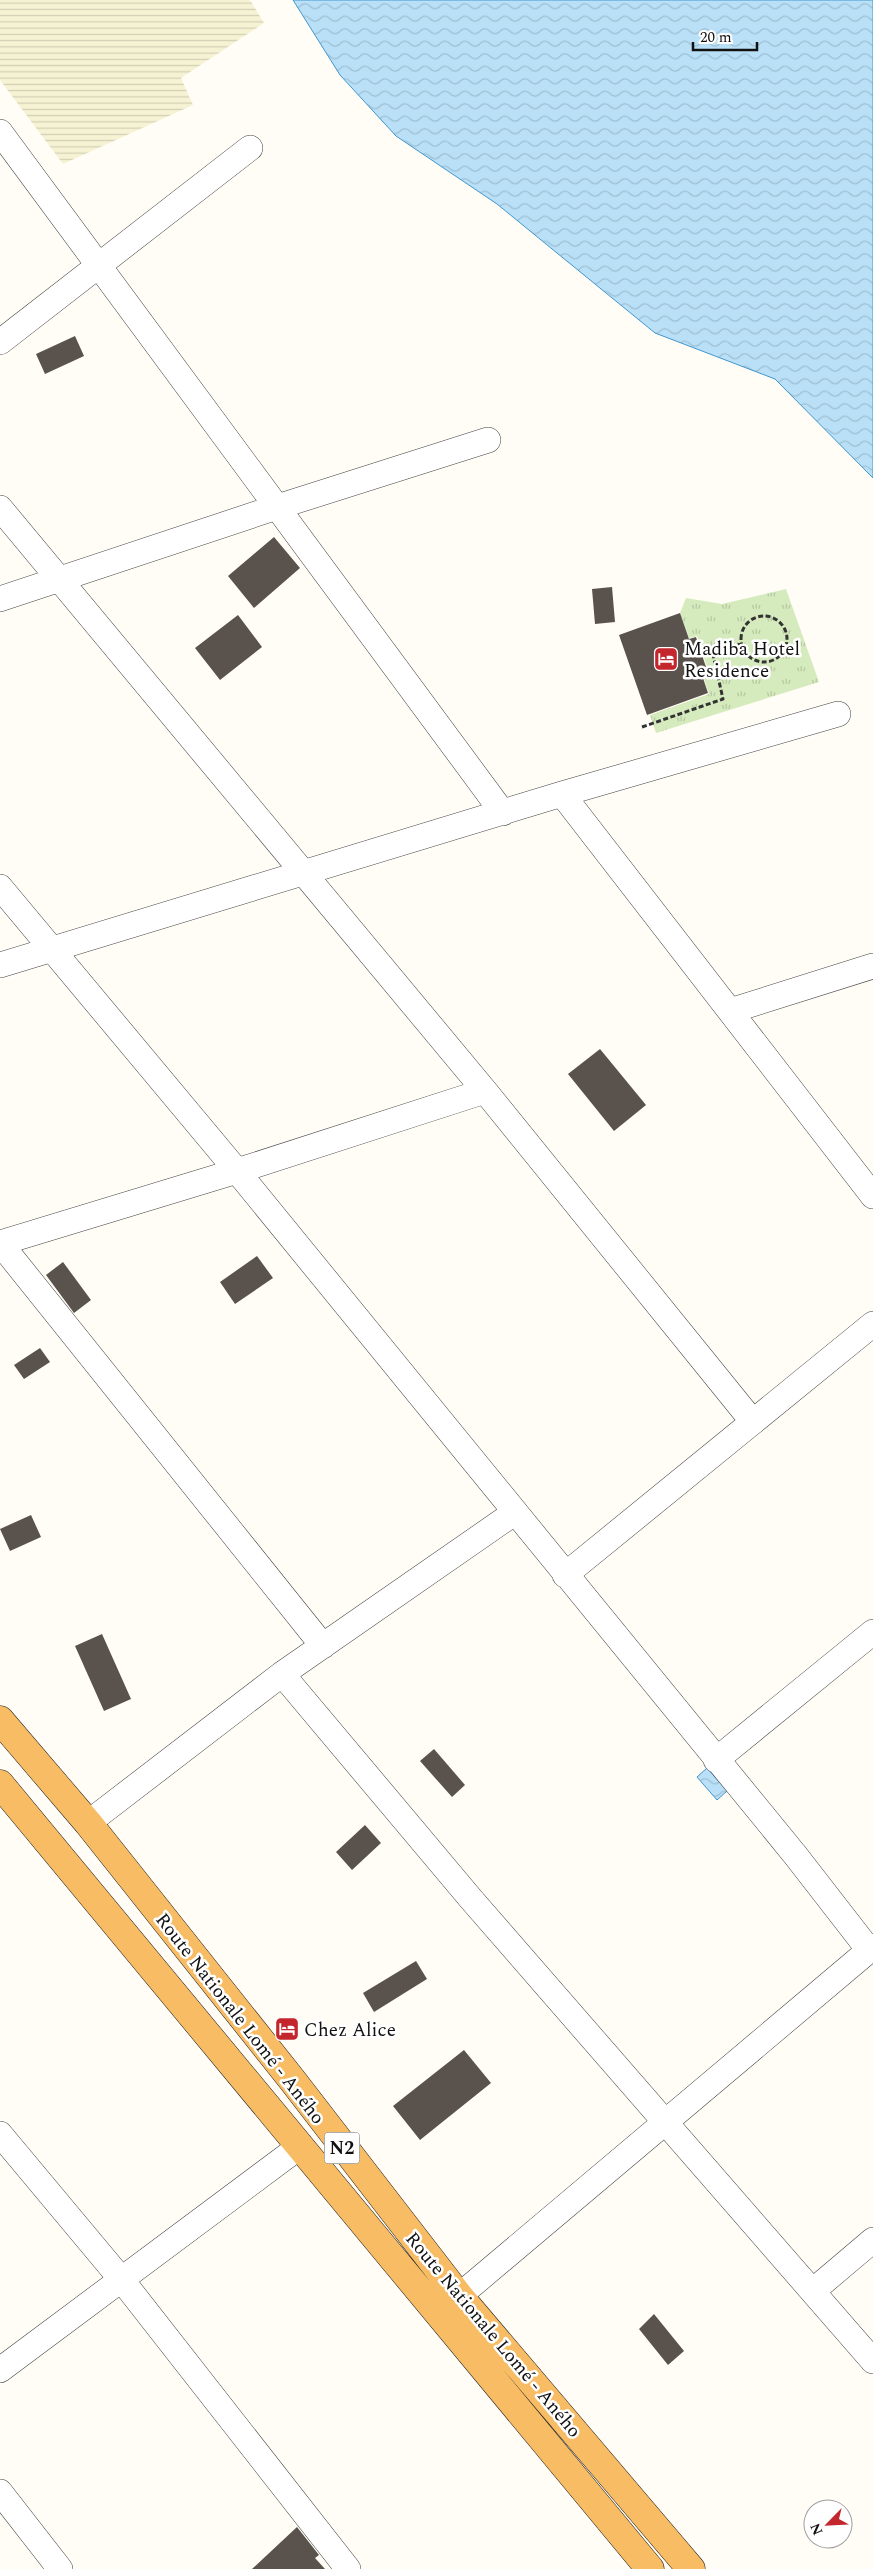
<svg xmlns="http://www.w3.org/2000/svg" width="873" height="2569" font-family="Spectral,serif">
<defs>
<pattern id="farmland-rules" width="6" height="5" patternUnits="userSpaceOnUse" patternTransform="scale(1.25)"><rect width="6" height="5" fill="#f6f3d4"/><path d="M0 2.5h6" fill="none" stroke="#d2cfb5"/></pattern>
<pattern id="grass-tufts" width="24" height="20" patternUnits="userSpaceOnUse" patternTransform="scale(1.25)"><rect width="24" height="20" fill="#d5ebbd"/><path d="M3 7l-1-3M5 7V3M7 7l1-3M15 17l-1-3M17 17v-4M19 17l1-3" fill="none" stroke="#b6c8a1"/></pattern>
<pattern id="water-waves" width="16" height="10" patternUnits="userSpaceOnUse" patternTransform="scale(1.25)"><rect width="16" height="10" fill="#b9e0f7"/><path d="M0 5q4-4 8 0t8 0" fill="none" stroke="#9ebfd3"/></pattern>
</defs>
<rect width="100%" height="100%" fill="#fffdf5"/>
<path fill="url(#farmland-rules)" d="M0,0H250L264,23L181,78L193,105L63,164L0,80Z"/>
<path fill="url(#grass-tufts)" d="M786,589L819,682L656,733L650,715L709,694L701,670L707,667L697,636L689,638L680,613L686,598L722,604Z"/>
<path fill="url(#water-waves)" stroke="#3f96cf" d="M293,0H873V478L775,379L655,333L497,204L396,136L340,75Z
M707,1768L727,1791L717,1800L697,1777Z"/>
<path fill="#5a524d" d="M75,336L84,356L45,374L36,354Z
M274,537L300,568L254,608L228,576Z
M612,587L615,622L595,624L592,589Z
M680,613L689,639L696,637L706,667L700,669L708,693L647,715L619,635Z
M238,615L262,647L220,680L195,648Z
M600,1049L646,1105L614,1131L568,1074Z
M257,1256L273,1278L235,1304L220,1282Z
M63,1262L91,1300L74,1313L46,1275Z
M40,1348L50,1362L24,1379L14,1365Z
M31,1515L41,1537L10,1551L0,1529Z
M102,1634L131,1699L104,1711L75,1646Z
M434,1749L465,1785L452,1797L420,1761Z
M365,1825L381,1843L352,1870L336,1852Z
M416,1961L427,1979L374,2012L363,1993Z
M464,2050L491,2083L420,2140L393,2106Z
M654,2314L684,2351L668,2365L639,2329Z
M297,2527L319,2555L315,2558L325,2569H252Z"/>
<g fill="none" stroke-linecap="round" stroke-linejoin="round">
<defs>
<path id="minor" d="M0,132L503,813
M0,342L250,148
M0,508L485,1091L753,1422
M0,599L277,507L488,440
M562,794L873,1196
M0,887L237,1171L796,1856L869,1950
M0,965L562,794L838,714
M730,1011L873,966
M0,1243L323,1646
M0,1243L237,1171L485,1091
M565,1575L873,1324
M282,1674L471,1899L873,2361
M716,1760L873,1632
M88,1823L282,1674L514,1513
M0,2134L121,2279L348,2569
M814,2290L873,2240
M459,2296L873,1947
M0,2370L299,2147
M0,2492L60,2569"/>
<path id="trunk" d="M0,1720L88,1823L293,2081L459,2296L691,2569
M0,1784L650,2569"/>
</defs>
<use href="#minor" stroke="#444" stroke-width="26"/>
<use href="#trunk" stroke="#222" stroke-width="29"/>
<path stroke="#333" stroke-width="3" stroke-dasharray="5 2.5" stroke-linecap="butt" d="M741 639a23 23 0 1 1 46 0a23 23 0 1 1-46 0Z
M701,652L742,644
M642,727L723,699L712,650"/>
<use href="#minor" stroke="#fff" stroke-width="25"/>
<use href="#trunk" stroke="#f7bc64" stroke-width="28"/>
</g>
<defs>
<symbol id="hotel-square" viewBox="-11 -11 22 22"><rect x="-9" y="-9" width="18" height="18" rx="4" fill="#c4262e" stroke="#fff"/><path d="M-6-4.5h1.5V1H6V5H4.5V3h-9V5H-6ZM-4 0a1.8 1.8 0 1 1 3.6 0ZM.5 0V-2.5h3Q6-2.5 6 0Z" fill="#fff"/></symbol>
</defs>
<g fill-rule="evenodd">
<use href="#hotel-square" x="652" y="645" width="28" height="28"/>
<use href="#hotel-square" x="273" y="2015" width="28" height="28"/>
</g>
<g text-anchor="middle" stroke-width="5" stroke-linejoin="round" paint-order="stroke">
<rect fill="#fff" stroke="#585858" stroke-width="1" x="324.5" y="2132.5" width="35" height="31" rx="4"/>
<g font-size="18" font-weight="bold" fill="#111">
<text x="342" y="2154">N2</text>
</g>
<g font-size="19" fill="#111" stroke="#fff" text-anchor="start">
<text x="684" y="655">Madiba Hotel<tspan x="684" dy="22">Residence</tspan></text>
<text x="304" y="2036">Chez Alice</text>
</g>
<g font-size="19" fill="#111" stroke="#fff">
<text transform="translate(241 2018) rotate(52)" y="7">Route Nationale Lomé - Aného</text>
<text transform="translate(494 2334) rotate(50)" y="7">Route Nationale Lomé - Aného</text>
</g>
</g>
<g transform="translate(828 2524) rotate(246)"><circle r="24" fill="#ffffff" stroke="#a0a0a0"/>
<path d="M0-4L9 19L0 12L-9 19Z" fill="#c4262e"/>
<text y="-8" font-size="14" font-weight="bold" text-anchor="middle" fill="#111111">N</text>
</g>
<path d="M693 42v8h64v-8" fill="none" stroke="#111111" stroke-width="2.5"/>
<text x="700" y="42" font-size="15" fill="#111111" stroke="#ffffff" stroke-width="4" paint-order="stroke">20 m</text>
</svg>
